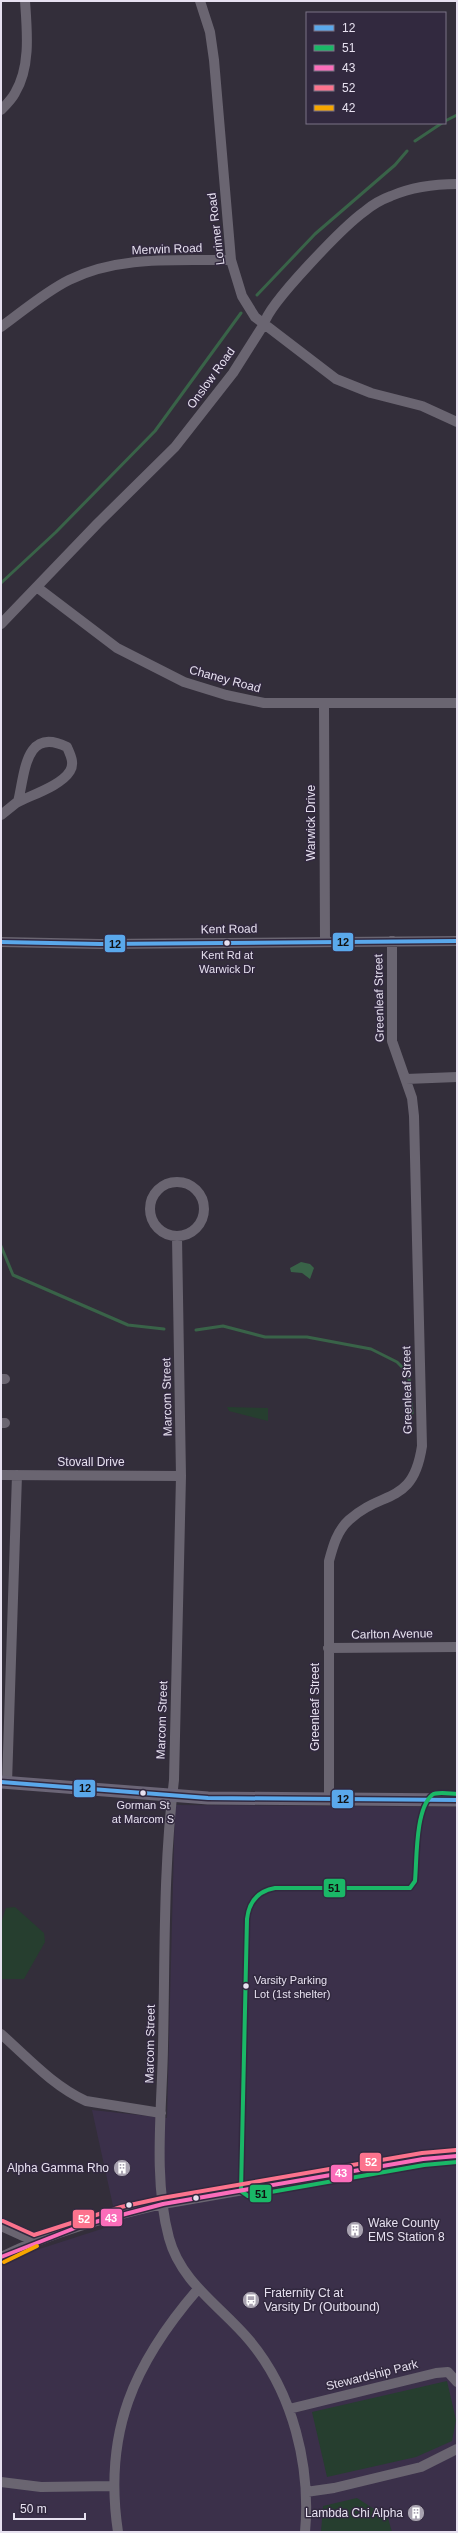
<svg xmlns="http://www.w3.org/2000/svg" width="458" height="2533" font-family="Arial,sans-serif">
<rect width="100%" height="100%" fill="#332e3a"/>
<path fill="#3b304a" d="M175,1805L457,1807V2532H1V2265L27,2253L117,2224L92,2110L167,2118Z"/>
<path fill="#263e2f" d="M227,1407L268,1408V1421L229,1411Z
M15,1907L44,1933L45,1942L24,1979H1V1923L6,1908Z
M447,2381L456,2420L452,2441L416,2457L327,2477L312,2412Z
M357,2498L388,2518L392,2532H321L323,2506Z"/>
<path fill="#396348" d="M301,1262L310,1264L314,1268L310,1279L302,1273L291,1272L290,1268Z"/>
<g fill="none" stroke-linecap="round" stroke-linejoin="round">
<path stroke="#396348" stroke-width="3" d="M445,121L457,115
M415,141L442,123
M257,295L315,234L395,165L407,151
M1,583L56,532L155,431L241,313
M1,1246L13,1275L128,1325L164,1329
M196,1330L223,1326L265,1337H307L371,1349L397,1362L405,1370L409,1378L412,1413"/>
<path stroke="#6a6571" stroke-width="10" d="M200,1L210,32L214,60L231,260L242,296L255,317L336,379L371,393L422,406L457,422
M1,110C6,105 12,99 15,93C31,67 27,30 25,1
M1,327C23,311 45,292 69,280C120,255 177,261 231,260
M38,588L117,648L184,682L226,695L264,703H457
M1,624L98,523L175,447L233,373L264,324C269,303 344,226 365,211C372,205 383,199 391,196C412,187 435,184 457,184
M324,704L325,941
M1,815C6,811 11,807 16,803C31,795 61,786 70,771C75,763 70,754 67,747C25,726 25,773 18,802
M1,942L100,944L457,941
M406,1079L457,1077
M150 1209a27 27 0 1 1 54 0a27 27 0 1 1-54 0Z
M177,1237L181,1476L174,1780C163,1868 165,1958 163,2047C162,2108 153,2179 169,2238C181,2283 222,2307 250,2341C293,2393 311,2466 305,2532
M1,1379H5
M1,1423H5
M1,1475L181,1476
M328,1648L457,1647
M7,1783L17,1475
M329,1799V1561C333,1546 337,1531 349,1520C383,1489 413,1506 422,1446L414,1116L412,1098L392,1041V941
M1,2034C28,2058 53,2086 86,2101L161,2113
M1,2226L34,2241
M1,2257C52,2232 107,2217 163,2204L423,2159L457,2156
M289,2409L436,2373L448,2372L457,2382
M1,2482L41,2487L114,2486
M306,2492L334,2488L421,2467L457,2449
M118,2532C103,2432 134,2363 198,2289"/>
<path stroke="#6b6576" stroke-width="13" d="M1,1782L208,1798L457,1800"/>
<defs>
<path id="bus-1" d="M1,942L100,944L457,941
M1,1782L208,1798L457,1800"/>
<path id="bus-2" d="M457,1794C451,1794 437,1791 432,1795C415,1810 417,1860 415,1881L410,1888H275C258,1891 249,1901 247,1919L241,2191L248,2196L424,2165L457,2162"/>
<path id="bus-3" d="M1,2257L80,2226L163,2204L423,2159L457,2156"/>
<path id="bus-4" d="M3,2221L34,2235L121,2207L162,2198L422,2153L456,2150"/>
<path id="bus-5" d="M4,2262L37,2246"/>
</defs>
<use href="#bus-1" stroke="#32293f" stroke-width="7"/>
<use href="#bus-2" stroke="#32293f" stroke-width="7"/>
<use href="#bus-3" stroke="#32293f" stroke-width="7"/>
<use href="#bus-4" stroke="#32293f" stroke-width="7"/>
<use href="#bus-5" stroke="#32293f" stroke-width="7"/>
<use href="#bus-1" stroke="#5aa8eb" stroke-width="4"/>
<use href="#bus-2" stroke="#1ab867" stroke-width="4"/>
<use href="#bus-3" stroke="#fb6dba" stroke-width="4"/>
<use href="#bus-4" stroke="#fc738d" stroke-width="4"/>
<use href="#bus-5" stroke="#f7a600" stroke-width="4"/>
</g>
<defs>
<symbol id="building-disc" viewBox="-11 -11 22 22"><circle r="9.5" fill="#a8a2b0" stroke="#32293f"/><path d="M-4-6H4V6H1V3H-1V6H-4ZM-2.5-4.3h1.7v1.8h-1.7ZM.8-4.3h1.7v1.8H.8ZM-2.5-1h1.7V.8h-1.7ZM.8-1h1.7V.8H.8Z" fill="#fff"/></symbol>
<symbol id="bus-disc" viewBox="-11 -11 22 22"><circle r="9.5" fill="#a8a2b0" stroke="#32293f"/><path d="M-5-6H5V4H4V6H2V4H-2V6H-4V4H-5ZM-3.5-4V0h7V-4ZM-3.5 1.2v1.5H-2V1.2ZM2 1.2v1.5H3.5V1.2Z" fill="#fff"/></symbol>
</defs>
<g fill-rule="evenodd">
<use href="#building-disc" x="112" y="2158" width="20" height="20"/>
<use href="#building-disc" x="345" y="2220" width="20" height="20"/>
<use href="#bus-disc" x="241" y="2290" width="20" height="20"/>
<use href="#building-disc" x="406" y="2503" width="20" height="20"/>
</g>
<g fill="#e7e1f0" stroke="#32293f" stroke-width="1.5">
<circle cx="227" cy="943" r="3.5"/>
<circle cx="143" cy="1793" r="3.5"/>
<circle cx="246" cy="1986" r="3.5"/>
<circle cx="196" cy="2198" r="3.5"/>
<circle cx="129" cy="2205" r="3.5"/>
</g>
<g text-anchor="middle" stroke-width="3" stroke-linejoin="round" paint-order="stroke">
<g font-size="11" fill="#e7e1f0" stroke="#32293f">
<text x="227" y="959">Kent Rd at<tspan x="227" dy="14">Warwick Dr</tspan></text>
<text x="143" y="1809">Gorman St<tspan x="143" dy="14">at Marcom S</tspan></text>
<text x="254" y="1984" text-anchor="start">Varsity Parking<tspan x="254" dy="14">Lot (1st shelter)</tspan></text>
</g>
<g font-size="12" fill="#e7e1f0" stroke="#32293f">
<text transform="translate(216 229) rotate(-97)" y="4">Lorimer Road</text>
<text transform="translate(167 249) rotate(-2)" y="4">Merwin Road</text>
<text transform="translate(211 378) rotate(-54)" y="4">Onslow Road</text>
<text transform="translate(225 679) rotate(15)" y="4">Chaney Road</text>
<text transform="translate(311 823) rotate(-90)" y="4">Warwick Drive</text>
<text transform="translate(229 929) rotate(-1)" y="4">Kent Road</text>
<text transform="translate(379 998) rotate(-91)" y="4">Greenleaf Street</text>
<text transform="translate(407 1390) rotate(-91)" y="4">Greenleaf Street</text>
<text transform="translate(167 1397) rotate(-91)" y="4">Marcom Street</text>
<text x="91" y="1466">Stovall Drive</text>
<text transform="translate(392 1634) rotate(-1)" y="4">Carlton Avenue</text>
<text transform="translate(315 1707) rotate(-90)" y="4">Greenleaf Street</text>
<text transform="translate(162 1720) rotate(-88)" y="4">Marcom Street</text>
<text transform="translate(150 2044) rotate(-89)" y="4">Marcom Street</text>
<text transform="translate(372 2375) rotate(-14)" y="4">Stewardship Park</text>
</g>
<g font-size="12" fill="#e7e1f0" stroke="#32293f" text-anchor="end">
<text x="109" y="2172">Alpha Gamma Rho</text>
<text x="368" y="2227" text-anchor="start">Wake County<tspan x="368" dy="14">EMS Station 8</tspan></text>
<text x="264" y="2297" text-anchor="start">Fraternity Ct at<tspan x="264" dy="14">Varsity Dr (Outbound)</tspan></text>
<text x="403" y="2517">Lambda Chi Alpha</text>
</g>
</g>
<g stroke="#32293f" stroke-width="1.5">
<rect x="332" y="932" width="22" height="20" rx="4" fill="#5aa8eb"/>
<rect x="104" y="934" width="22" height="19" rx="4" fill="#5aa8eb"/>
<rect x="73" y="1779" width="23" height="19" rx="4" fill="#5aa8eb"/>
<rect x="331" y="1789" width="23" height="20" rx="4" fill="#5aa8eb"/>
<rect x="323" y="1878" width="23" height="20" rx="4" fill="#1ab867"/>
<rect x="359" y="2152" width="23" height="20" rx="4" fill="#fc738d"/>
<rect x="330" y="2164" width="23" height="19" rx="4" fill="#fb6dba"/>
<rect x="249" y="2184" width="23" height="19" rx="4" fill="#1ab867"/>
<rect x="100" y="2208" width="23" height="19" rx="4" fill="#fb6dba"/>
<rect x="72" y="2209" width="23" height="20" rx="4" fill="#fc738d"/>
</g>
<g font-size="11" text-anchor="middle" font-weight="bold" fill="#fff">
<text x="371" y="2166">52</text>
<text x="341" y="2177">43</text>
<text x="111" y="2222">43</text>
<text x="84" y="2223">52</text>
</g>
<g font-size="11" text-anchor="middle" font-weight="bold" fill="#111">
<text x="343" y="946">12</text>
<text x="115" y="948">12</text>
<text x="85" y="1792">12</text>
<text x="343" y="1803">12</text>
<text x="334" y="1892">51</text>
<text x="261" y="2198">51</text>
</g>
<rect width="458" height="2533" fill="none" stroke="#e7e1f0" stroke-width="4"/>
<rect x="306" y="12" width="140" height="112" fill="#32293f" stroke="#7a7386"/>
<rect x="314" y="25" width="20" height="6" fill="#5aa8eb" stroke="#7a7386"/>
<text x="342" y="32" font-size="12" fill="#e7e1f0">12</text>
<rect x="314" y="45" width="20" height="6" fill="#1ab867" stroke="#7a7386"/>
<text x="342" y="52" font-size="12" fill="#e7e1f0">51</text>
<rect x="314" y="65" width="20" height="6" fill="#fb6dba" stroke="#7a7386"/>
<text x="342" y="72" font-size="12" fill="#e7e1f0">43</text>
<rect x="314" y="85" width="20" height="6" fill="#fc738d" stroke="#7a7386"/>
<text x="342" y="92" font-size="12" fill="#e7e1f0">52</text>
<rect x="314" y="105" width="20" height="6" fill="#f7a600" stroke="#7a7386"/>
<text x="342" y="112" font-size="12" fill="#e7e1f0">42</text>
<path d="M14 2513v6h71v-6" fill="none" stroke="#e7e1f0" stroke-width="2"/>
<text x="20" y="2513" font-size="12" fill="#e7e1f0" stroke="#32293f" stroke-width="3" paint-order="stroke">50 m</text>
</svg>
